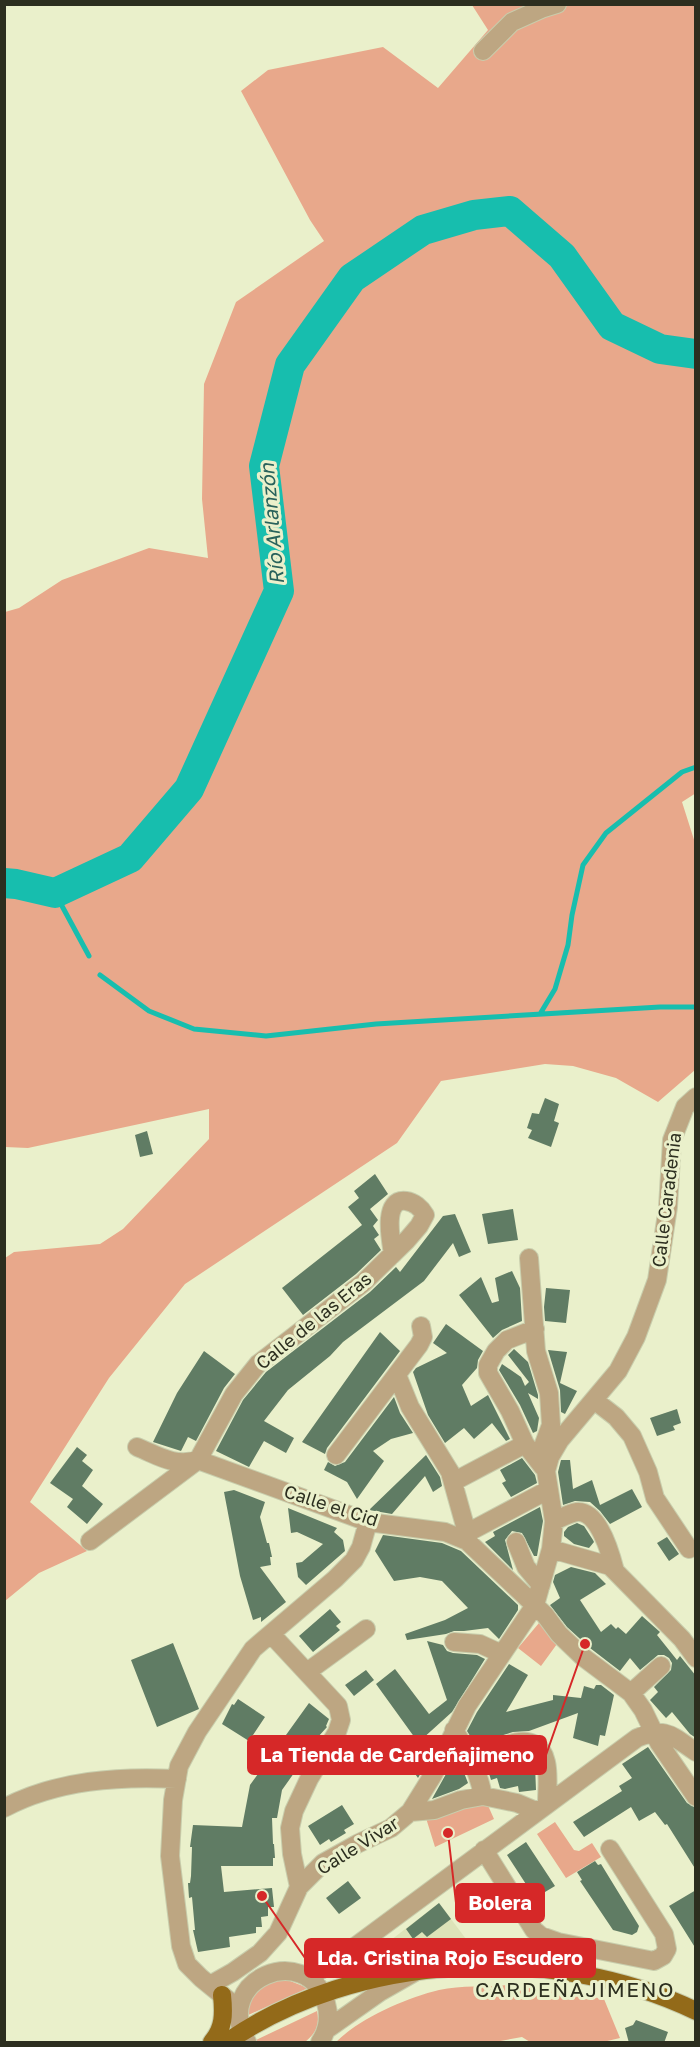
<svg xmlns="http://www.w3.org/2000/svg" width="700" height="2047" font-family="'Golos Text',sans-serif">
<rect width="100%" height="100%" fill="#eaf0cb"/>
<path fill="#dde3b8" d="M439,1903L472,1947L403,1955L391,1940Z"/>
<path fill="#e8a88b" d="M472,5H695L696,793L682,802L696,846L695,1070L658,1102L616,1078L573,1066L545,1064L441,1081L397,1143L185,1284L109,1378L30,1502L87,1551L39,1573L5,1601V1258L14,1252L100,1244L123,1229L209,1139V1109L28,1148L5,1147V612L19,608L62,580L149,548L208,558L202,499L204,384L236,302L324,241L310,220L241,91L268,70L383,47L438,88L488,30Z
M539,1623L557,1644L541,1666L518,1648Z
M486,1801L494,1819L435,1847L426,1818Z
M555,1822L574,1850L579,1851L592,1843L601,1857L566,1878L537,1834Z
M285,1979L308,1988L246,2016C250,1990 260,1984 285,1979Z
M509,1985L549,1989L604,1999L620,2038L603,2042H530L522,2037L495,2042H336C360,2018 406,1998 439,1990C461,1985 487,1987 509,1985Z
M317,2011C320,2025 316,2033 305,2042H258L256,2040Z"/>
<g fill="none" stroke-linecap="round" stroke-linejoin="round">
<path stroke="#17beae" stroke-width="5" d="M55,893L89,956
M100,975L149,1011L194,1029L266,1036L376,1024L660,1007H696
M540,1014L555,989L568,945L572,915L583,865L606,833L682,772L696,767"/>
<path stroke="#17beae" stroke-width="30" d="M4,883L16,884L55,893L130,858L189,789L279,591L264,466L290,365L352,278L423,230L474,215L510,211L562,256L612,326L660,349L696,354"/>
</g>
<path fill="#607c64" d="M545,1098L559,1104L554,1121L559,1123L551,1147L528,1138L532,1130L527,1128L532,1113L539,1114Z
M147,1131L153,1154L140,1157L135,1135Z
M375,1174L388,1194L370,1209L378,1220L373,1226L379,1235L374,1239L381,1250L356,1274L303,1315L282,1288L362,1225L348,1207L359,1198L354,1191Z
M513,1209L518,1240L488,1244L482,1214Z
M455,1214L471,1252L459,1257L453,1243L424,1281L343,1342L330,1356L288,1390L264,1421L294,1438L286,1453L264,1441L249,1467L216,1451L243,1400L266,1372L370,1292L396,1267L400,1272L443,1216Z
M512,1271L520,1288L522,1321L502,1330L493,1338L459,1295L481,1277L492,1303L499,1301L495,1278Z
M546,1288L570,1290L566,1323L545,1321L544,1307Z
M446,1324L483,1351L478,1360L477,1368L462,1385L471,1406L488,1395L510,1439L506,1441L492,1423L474,1439L464,1428L445,1443L428,1415L413,1372L416,1368L447,1353L433,1343Z
M380,1332L400,1351L327,1448L325,1454L302,1442Z
M514,1349L528,1362L538,1395V1399L528,1393L539,1418L537,1431L533,1433L520,1405L499,1370L502,1364L521,1377L525,1386L529,1382L508,1355Z
M548,1350L567,1352L560,1383L577,1391L565,1414L561,1412L560,1390Z
M204,1351L235,1374L224,1388L196,1441L188,1437L181,1451L153,1442L177,1393Z
M394,1397L400,1413L413,1433L391,1439L373,1451L384,1461L357,1499L347,1482L324,1470L328,1462L335,1466L345,1462Z
M677,1409L681,1423L673,1426L675,1430L657,1436L650,1418Z
M77,1447L87,1455L82,1461L93,1470L82,1486L103,1504L87,1524L67,1507L73,1499L50,1483Z
M426,1455L440,1477L442,1486L433,1492L425,1476L392,1514L369,1510Z
M522,1458L535,1475L537,1483L511,1497L502,1483L506,1481L500,1470Z
M561,1460H570L573,1489L592,1480L600,1505L632,1489L642,1507L610,1524L600,1511L590,1502L575,1501L563,1505L558,1472Z
M234,1490L265,1502L260,1517L267,1543H269L272,1557H270L271,1565L260,1567L286,1602L261,1622V1617L253,1620L240,1576L224,1492Z
M540,1507L543,1521L537,1556H534L522,1533L512,1531L505,1540L513,1570L485,1542L495,1536L493,1532Z
M288,1508L337,1528L334,1532L343,1540L345,1551L306,1585L298,1577L296,1563L302,1562L323,1544L297,1532L291,1533Z
M577,1523L584,1526L593,1540L594,1542L589,1548L574,1544L564,1536V1532L568,1527Z
M383,1535L442,1543L461,1551L518,1605V1610L499,1639L488,1628L464,1631H454L446,1634L407,1640L405,1634L445,1620L468,1608L442,1581L420,1577L394,1581L375,1551Z
M667,1537L679,1554L669,1561L657,1543Z
M571,1567L595,1573L606,1584L580,1600L601,1632L611,1624L616,1629L618,1627L626,1634L642,1616L660,1632L657,1635L677,1660L680,1656L696,1676V1738L690,1734L672,1712L666,1718L650,1700L658,1692L654,1687L671,1670L672,1663L669,1658L664,1655H658L640,1670L630,1658L620,1671L590,1648L567,1627L550,1605L560,1598L553,1582L555,1575Z
M330,1609L341,1622L336,1626L340,1630L313,1652L299,1636Z
M427,1641L443,1645L447,1651L453,1653L477,1655L485,1659L452,1712L421,1740L431,1755L418,1778L399,1751L415,1738L376,1684L395,1669L429,1714L447,1700Z
M173,1643L199,1709L157,1727L131,1660Z
M509,1664L528,1675L506,1712L553,1700V1695L581,1698L584,1686L594,1689L596,1685H601L614,1695L605,1736L600,1735L598,1746L573,1738L578,1713L529,1731L513,1732L500,1736L477,1747L467,1731L477,1712Z
M366,1670L374,1680L354,1696L345,1685Z
M238,1699L265,1717L249,1741L222,1724L232,1704L234,1705Z
M309,1703L329,1719L326,1726L327,1727L308,1748L297,1765L299,1766L282,1790L277,1818H272L273,1844H274L275,1858H273V1866H221L224,1892L272,1888L274,1907H268V1916L261,1917L262,1927H256V1933L229,1937L230,1947L198,1952L193,1930H195L192,1897L189,1898L188,1883H190L191,1876L192,1847H190L193,1825L242,1827L250,1785Z
M648,1747L687,1803L696,1808V1870L667,1824L665,1825L655,1812L639,1821L631,1807L584,1837L573,1822L622,1791L619,1786L632,1778L622,1764Z
M524,1753L532,1757L535,1765L536,1790L519,1792L518,1786L505,1789L500,1788L497,1778L491,1780L487,1767L507,1757Z
M461,1765L468,1783L459,1789L432,1799L446,1774Z
M342,1805L354,1824L344,1830L346,1833L331,1842L329,1839L320,1845L308,1826Z
M526,1842L555,1886L535,1898L507,1855Z
M595,1861L598,1865L601,1864L639,1926L637,1932L632,1935L613,1930L580,1881L582,1880L577,1872Z
M348,1881L361,1898L339,1914L326,1898Z
M696,1890V1949L669,1906Z
M439,1903L451,1919L427,1937L422,1932L413,1939L406,1929Z
M636,2020L668,2032L664,2043H629L625,2028L633,2025Z"/>
<g fill="none" stroke-linecap="round" stroke-linejoin="round">
<defs>
<path id="minor" d="M483,51L512,22L541,9L557,4
M529,1258L536,1351L549,1393L551,1425L541,1452L543,1463
M535,1329L507,1340L496,1351L488,1365V1373L510,1411L525,1444L543,1467
M397,1375L410,1407L450,1472L467,1533V1541
M594,1400L616,1417L632,1436L648,1472L655,1498L689,1549
M137,1447C159,1456 174,1467 198,1460
M336,1455L419,1345L423,1337L421,1326
M198,1460L368,1522L445,1532L467,1541L545,1615L559,1634L583,1657L631,1693L643,1710L659,1743L696,1797
M453,1482L525,1444
M554,1521C561,1518 570,1513 577,1512C599,1510 611,1555 615,1571
M467,1533L548,1490
M90,1541L198,1460L234,1394L258,1364L363,1283L407,1240L419,1226L425,1215C421,1208 414,1202 406,1201C382,1198 391,1241 393,1254
M516,1542L526,1567L541,1585
M551,1549L610,1566L682,1639L696,1658
M271,1634L338,1706L341,1720L337,1732L309,1779L294,1811L290,1828L292,1854L299,1887
M454,1642L480,1644L502,1654
M307,1672L366,1629
M631,1693L661,1666
M454,1730C468,1753 478,1769 483,1796
M473,1762C494,1750 537,1723 546,1762C549,1775 547,1790 547,1804
M4,1808C57,1780 119,1776 177,1779
M410,1812L434,1810L461,1800L483,1796L517,1803L536,1811
M484,1850L534,1930L541,1936L558,1942L654,1961L663,1956L667,1949L664,1934L610,1849
M308,1978L341,1957L637,1738C666,1726 672,1736 696,1752
M210,1985L233,1972L260,1953L278,1933L299,1887L323,1863L357,1844L391,1828L410,1812L433,1775L467,1706L535,1605L551,1549L554,1521L546,1471L550,1457L560,1440L618,1371L636,1337L657,1280L668,1207L672,1140L685,1107L696,1097
M239,2009L201,1978L187,1964L181,1946L170,1856L173,1800L179,1766L197,1732L253,1649L335,1579L354,1560L361,1547L368,1522
M326,2030L380,1992L415,1972
M247,2042C211,1978 307,1941 326,2003C330,2017 328,2030 320,2042"/>
<path id="major" d="M212,2042C224,2028 224,2014 222,1995
M227,2042C356,1952 555,1943 696,2011"/>
</defs>
<use href="#minor" stroke="#c8cdac" stroke-width="20"/>
<use href="#major" stroke="#c8cdac" stroke-width="20"/>
<use href="#minor" stroke="#bda682" stroke-width="18"/>
<use href="#major" stroke="#936a19" stroke-width="18"/>
</g>
<g text-anchor="middle" stroke-width="6" stroke-linejoin="round" paint-order="stroke">
<g font-size="18" fill="#2c2e1f" stroke="#eaf0cb">
<text transform="translate(667 1200) rotate(-83)" y="6">Calle Caradenia</text>
<text transform="translate(314 1321) rotate(-39)" y="6">Calle de las Eras</text>
<text transform="translate(331 1506) rotate(18)" y="6">Calle el Cid</text>
<text transform="translate(358 1846) rotate(-32)" y="6">Calle Vivar</text>
</g>
<g font-size="20" font-style="italic" fill="#28625b" stroke="#eaf0cb">
<text transform="translate(272 524) rotate(-95)" y="7">Río Arlanzón</text>
</g>
<g font-size="21" letter-spacing="1.5" fill="#2c2e1f" stroke="#eaf0cb">
<text x="575" y="1997">CARDEÑAJIMENO</text>
</g>
</g>
<path fill="none" stroke="#d62828" stroke-width="2" d="M585 1644L546 1755M448 1833L456 1903M262 1896L305 1958"/>
<g fill="#d62828" stroke="#eaf0cb" stroke-width="2">
<circle cx="585" cy="1644" r="6"/>
<circle cx="448" cy="1833" r="6"/>
<circle cx="262" cy="1896" r="6"/>
</g>
<g fill="#d62828" stroke="#d62828" stroke-width="2">
<rect x="248" y="1736" width="298" height="38" rx="6"/>
<rect x="456" y="1884" width="88" height="38" rx="6"/>
<rect x="305" y="1939" width="290" height="38" rx="6"/>
</g>
<g font-size="20" text-anchor="middle" font-weight="bold" fill="#fff">
<text x="397" y="1762">La Tienda de Cardeñajimeno</text>
<text x="500" y="1910">Bolera</text>
<text x="450" y="1965">Lda. Cristina Rojo Escudero</text>
</g>
<rect width="700" height="2047" fill="none" stroke="#2c2e1f" stroke-width="12"/>
</svg>
